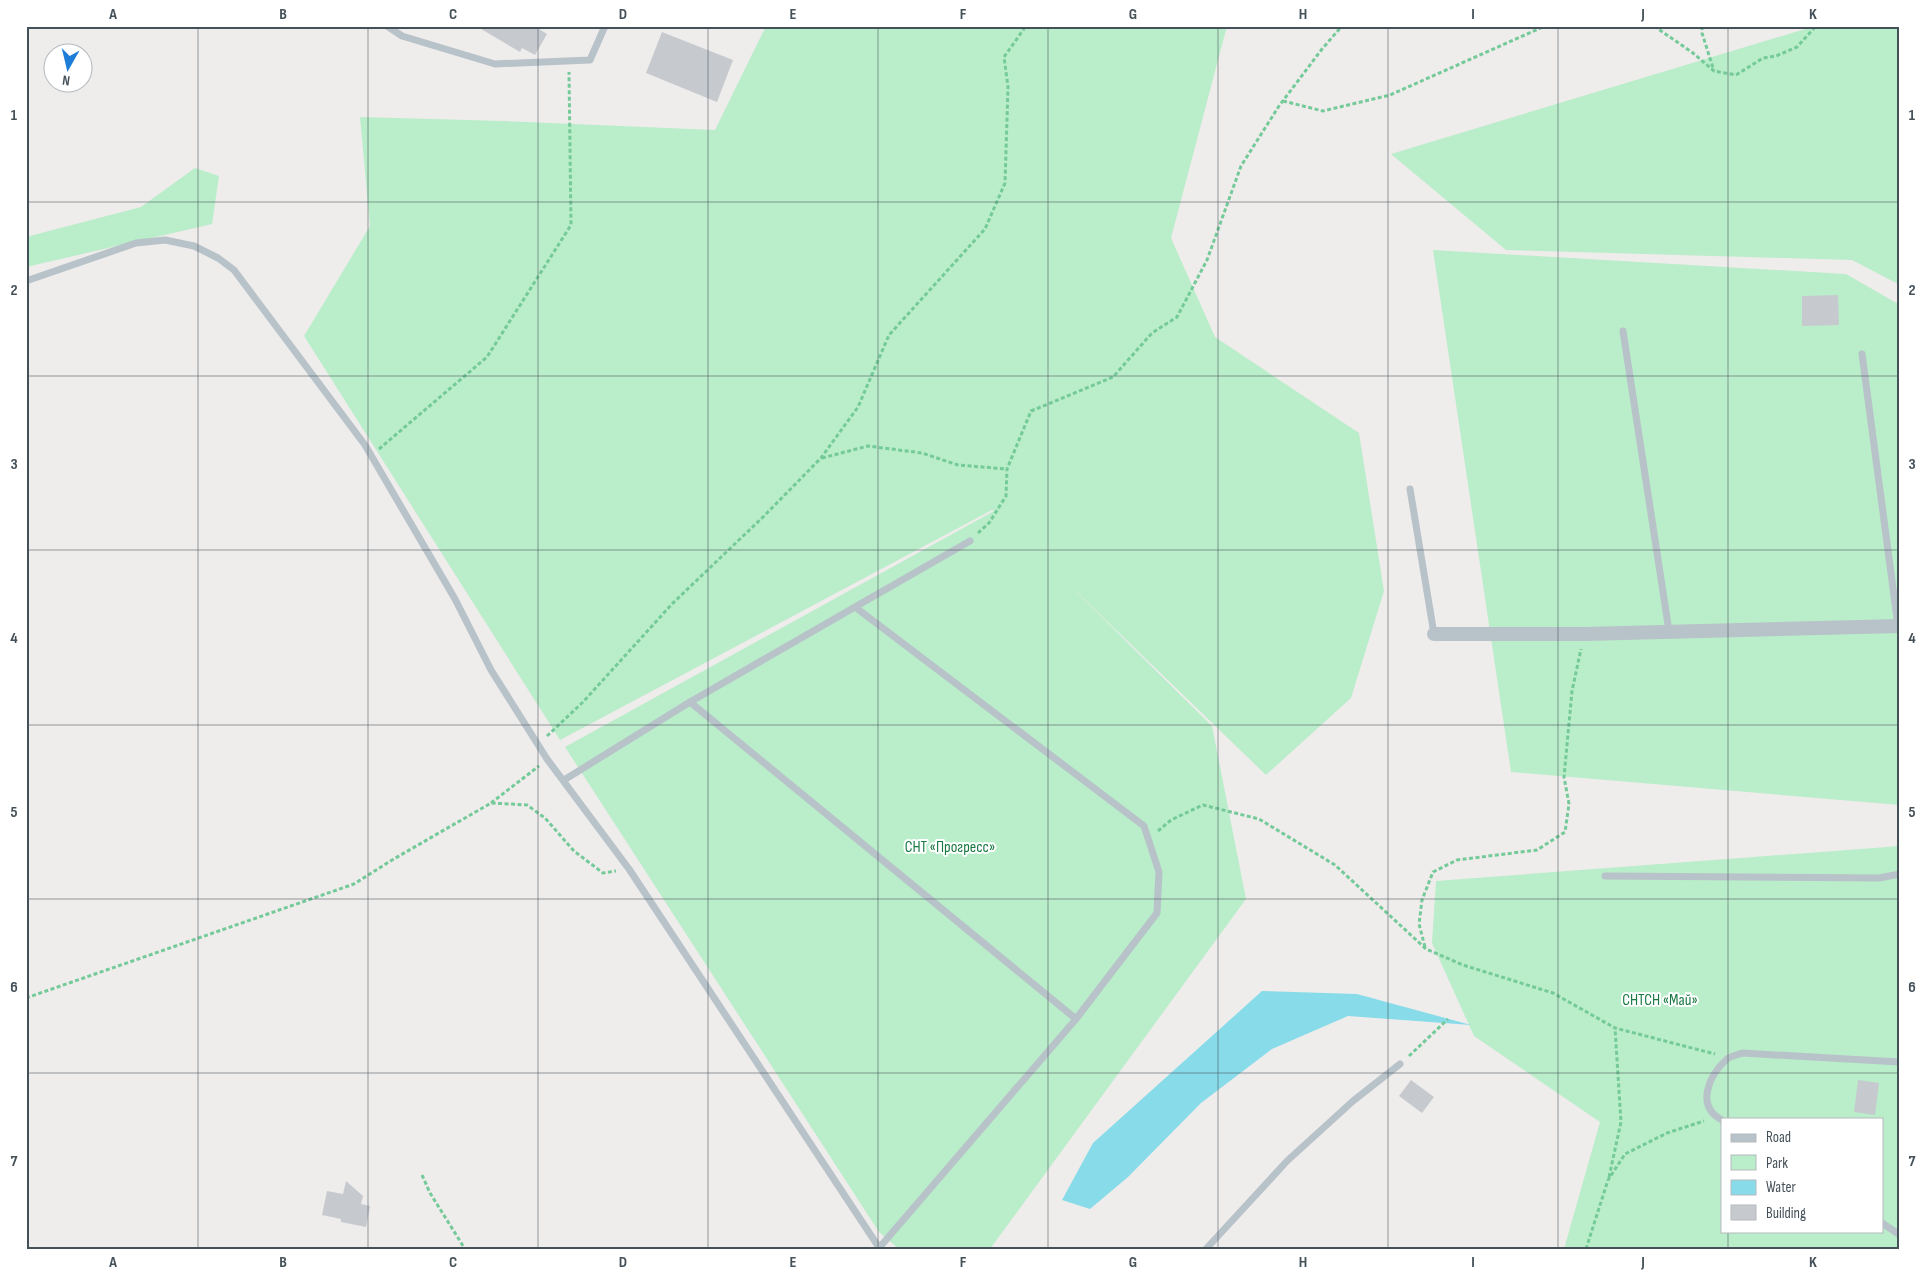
<svg xmlns="http://www.w3.org/2000/svg" width="1926" height="1275" font-family="'Sofia Sans Condensed',sans-serif">
<rect width="100%" height="100%" fill="#efecec"/>
<path fill="#baedca" fill-rule="evenodd" d="M766,26H1227L1171,238L1215,337L1359,433L1384,591L1351,698L1266,775L1060,576L1212,726L1246,899L990,1249H899L879,1232L565,747L994,511L992,510L560,740L304,336L370,226L360,117L503,121L715,130Z
M1815,26H1900V285L1852,260L1506,250L1391,154Z
M195,168L219,176L212,224L26,267V237L141,207Z
M1433,250L1846,274L1900,305V805L1511,772Z
M1900,846V1249H1564L1600,1122L1474,1036L1432,943L1436,881ZM1722,1119H1882V1231H1722Z"/>
<path fill="#88dce9" d="M1262,991L1357,994L1471,1025L1348,1016L1272,1049L1201,1103L1128,1177L1090,1209L1062,1200L1093,1143Z"/>
<path fill="#c6cacf" d="M476,26H534L547,34L535,55L522,48L520,52Z
M662,32L733,60L717,102L646,73Z
M1838,295L1839,325L1802,326V296Z
M1411,1080L1434,1097L1422,1113L1399,1096Z
M1858,1080L1879,1083L1875,1115L1854,1112Z
M346,1181L363,1196L361,1204L370,1206L366,1227L341,1222V1219L322,1215L327,1191L343,1194Z"/>
<g fill="none" stroke-linecap="round" stroke-linejoin="round">
<path stroke="#74ca98" stroke-width="3" stroke-dasharray="4 2.5" stroke-linecap="butt" d="M1654,26L1693,53L1714,71L1736,75L1763,58L1776,56L1797,47L1816,26
M1702,26V33L1714,71
M1283,101L1323,111L1390,95L1545,26
M379,449L487,357L571,225L569,72
M822,458L868,446L922,453L958,465L1007,469
M978,533L989,523L1006,496L1007,469L1031,411L1113,377L1152,333L1177,317L1207,260L1241,166L1279,106L1322,49L1342,26
M547,736L583,702L672,604L764,516L821,458L858,407L889,335L985,229L1005,183L1008,87L1004,57L1026,26
M491,803L539,766
M1158,831L1171,820L1203,805L1259,819L1335,865L1426,949L1463,965L1553,993L1615,1028L1715,1054
M1425,947L1419,924L1422,900L1433,872L1457,860L1537,850L1565,832L1569,804L1564,777L1572,691L1581,649
M26,998L354,884L392,860L491,803L527,805L545,818L574,851L603,873L616,871
M1409,1056L1448,1019
M422,1175L430,1193L465,1249
M1609,1177L1621,1122L1615,1028
M1586,1249L1608,1180L1625,1154L1667,1133L1704,1121"/>
<path stroke="#b8c2c9" stroke-width="7" d="M387,26L402,36L495,64L590,60L605,26
M26,281L136,243L165,240L194,246L218,258L234,270L365,445L455,599L491,670L547,759L629,869L880,1249
M1623,331L1669,631
M1862,354L1898,626
M1410,489L1434,634
M855,607L970,541
M690,702L1076,1019
M564,780L690,702L855,607L1144,826L1159,872L1157,913L1076,1019L879,1248
M1605,876L1879,878L1900,874
M1722,1120C1695,1106 1709,1075 1727,1059C1731,1056 1737,1055 1742,1053L1900,1062
M1882,1223L1900,1235
M1206,1249L1287,1161L1353,1101L1400,1064"/>
<path stroke="#b8c2c9" stroke-width="14" d="M1434,634H1585L1900,626"/>
</g>
<path fill="none" stroke="#455159" stroke-width="1" stroke-opacity="0.55" d="M198,26V1249M368,26V1249M538,26V1249M708,26V1249M878,26V1249M1048,26V1249M1218,26V1249M1388,26V1249M1558,26V1249M1728,26V1119M26,202H1900M26,376H1900M26,550H1900M26,725H1900M26,899H1900M26,1073H1900M1728,1231V1249"/>
<g text-anchor="middle" stroke-width="4" stroke-linejoin="round" paint-order="stroke">
<g font-size="16" fill="#197841" stroke="#fff">
<text x="950" y="852">СНТ «Прогресс»</text>
<text x="1660" y="1005">СНТСН «Май»</text>
</g>
</g>
<rect width="1926" height="1275" fill="none" stroke="#ffffff" stroke-width="55"/>
<rect x="1721" y="1118" width="162" height="115" fill="#ffffff" stroke="#b5b9bd"/>
<rect x="1731" y="1134" width="25" height="8" fill="#b8c2c9" stroke="#b5b9bd"/>
<text x="1766" y="1142" font-size="15" fill="#455159">Road</text>
<rect x="1731" y="1155" width="25" height="15" fill="#baedca" stroke="#b5b9bd"/>
<text x="1766" y="1168" font-size="15" fill="#455159">Park</text>
<rect x="1731" y="1180" width="25" height="15" fill="#88dce9" stroke="#b5b9bd"/>
<text x="1766" y="1192" font-size="15" fill="#455159">Water</text>
<rect x="1731" y="1205" width="25" height="15" fill="#c6cacf" stroke="#b5b9bd"/>
<text x="1766" y="1218" font-size="15" fill="#455159">Building</text>
<g transform="translate(68 68) rotate(188)"><circle r="24" fill="#ffffff" stroke="#b5b9bd"/>
<path d="M0-4L9 19L0 12L-9 19Z" fill="#1d7dd8"/>
<text y="-8" font-size="14" font-weight="bold" text-anchor="middle" fill="#455159">N</text>
</g>
<rect x="28" y="28" width="1870" height="1220" fill="none" stroke="#455159" stroke-width="2"/>
<g font-size="16" text-anchor="middle" font-weight="bold" fill="#455159">
<text x="113" y="19">A</text>
<text x="283" y="19">B</text>
<text x="453" y="19">C</text>
<text x="623" y="19">D</text>
<text x="793" y="19">E</text>
<text x="963" y="19">F</text>
<text x="1133" y="19">G</text>
<text x="1303" y="19">H</text>
<text x="1473" y="19">I</text>
<text x="1643" y="19">J</text>
<text x="1813" y="19">K</text>
<text x="14" y="120">1</text>
<text x="1912" y="120">1</text>
<text x="14" y="295">2</text>
<text x="1912" y="295">2</text>
<text x="14" y="469">3</text>
<text x="1912" y="469">3</text>
<text x="14" y="643">4</text>
<text x="1912" y="643">4</text>
<text x="14" y="817">5</text>
<text x="1912" y="817">5</text>
<text x="14" y="992">6</text>
<text x="1912" y="992">6</text>
<text x="14" y="1166">7</text>
<text x="1912" y="1166">7</text>
<text x="113" y="1267">A</text>
<text x="283" y="1267">B</text>
<text x="453" y="1267">C</text>
<text x="623" y="1267">D</text>
<text x="793" y="1267">E</text>
<text x="963" y="1267">F</text>
<text x="1133" y="1267">G</text>
<text x="1303" y="1267">H</text>
<text x="1473" y="1267">I</text>
<text x="1643" y="1267">J</text>
<text x="1813" y="1267">K</text>
</g>
</svg>
